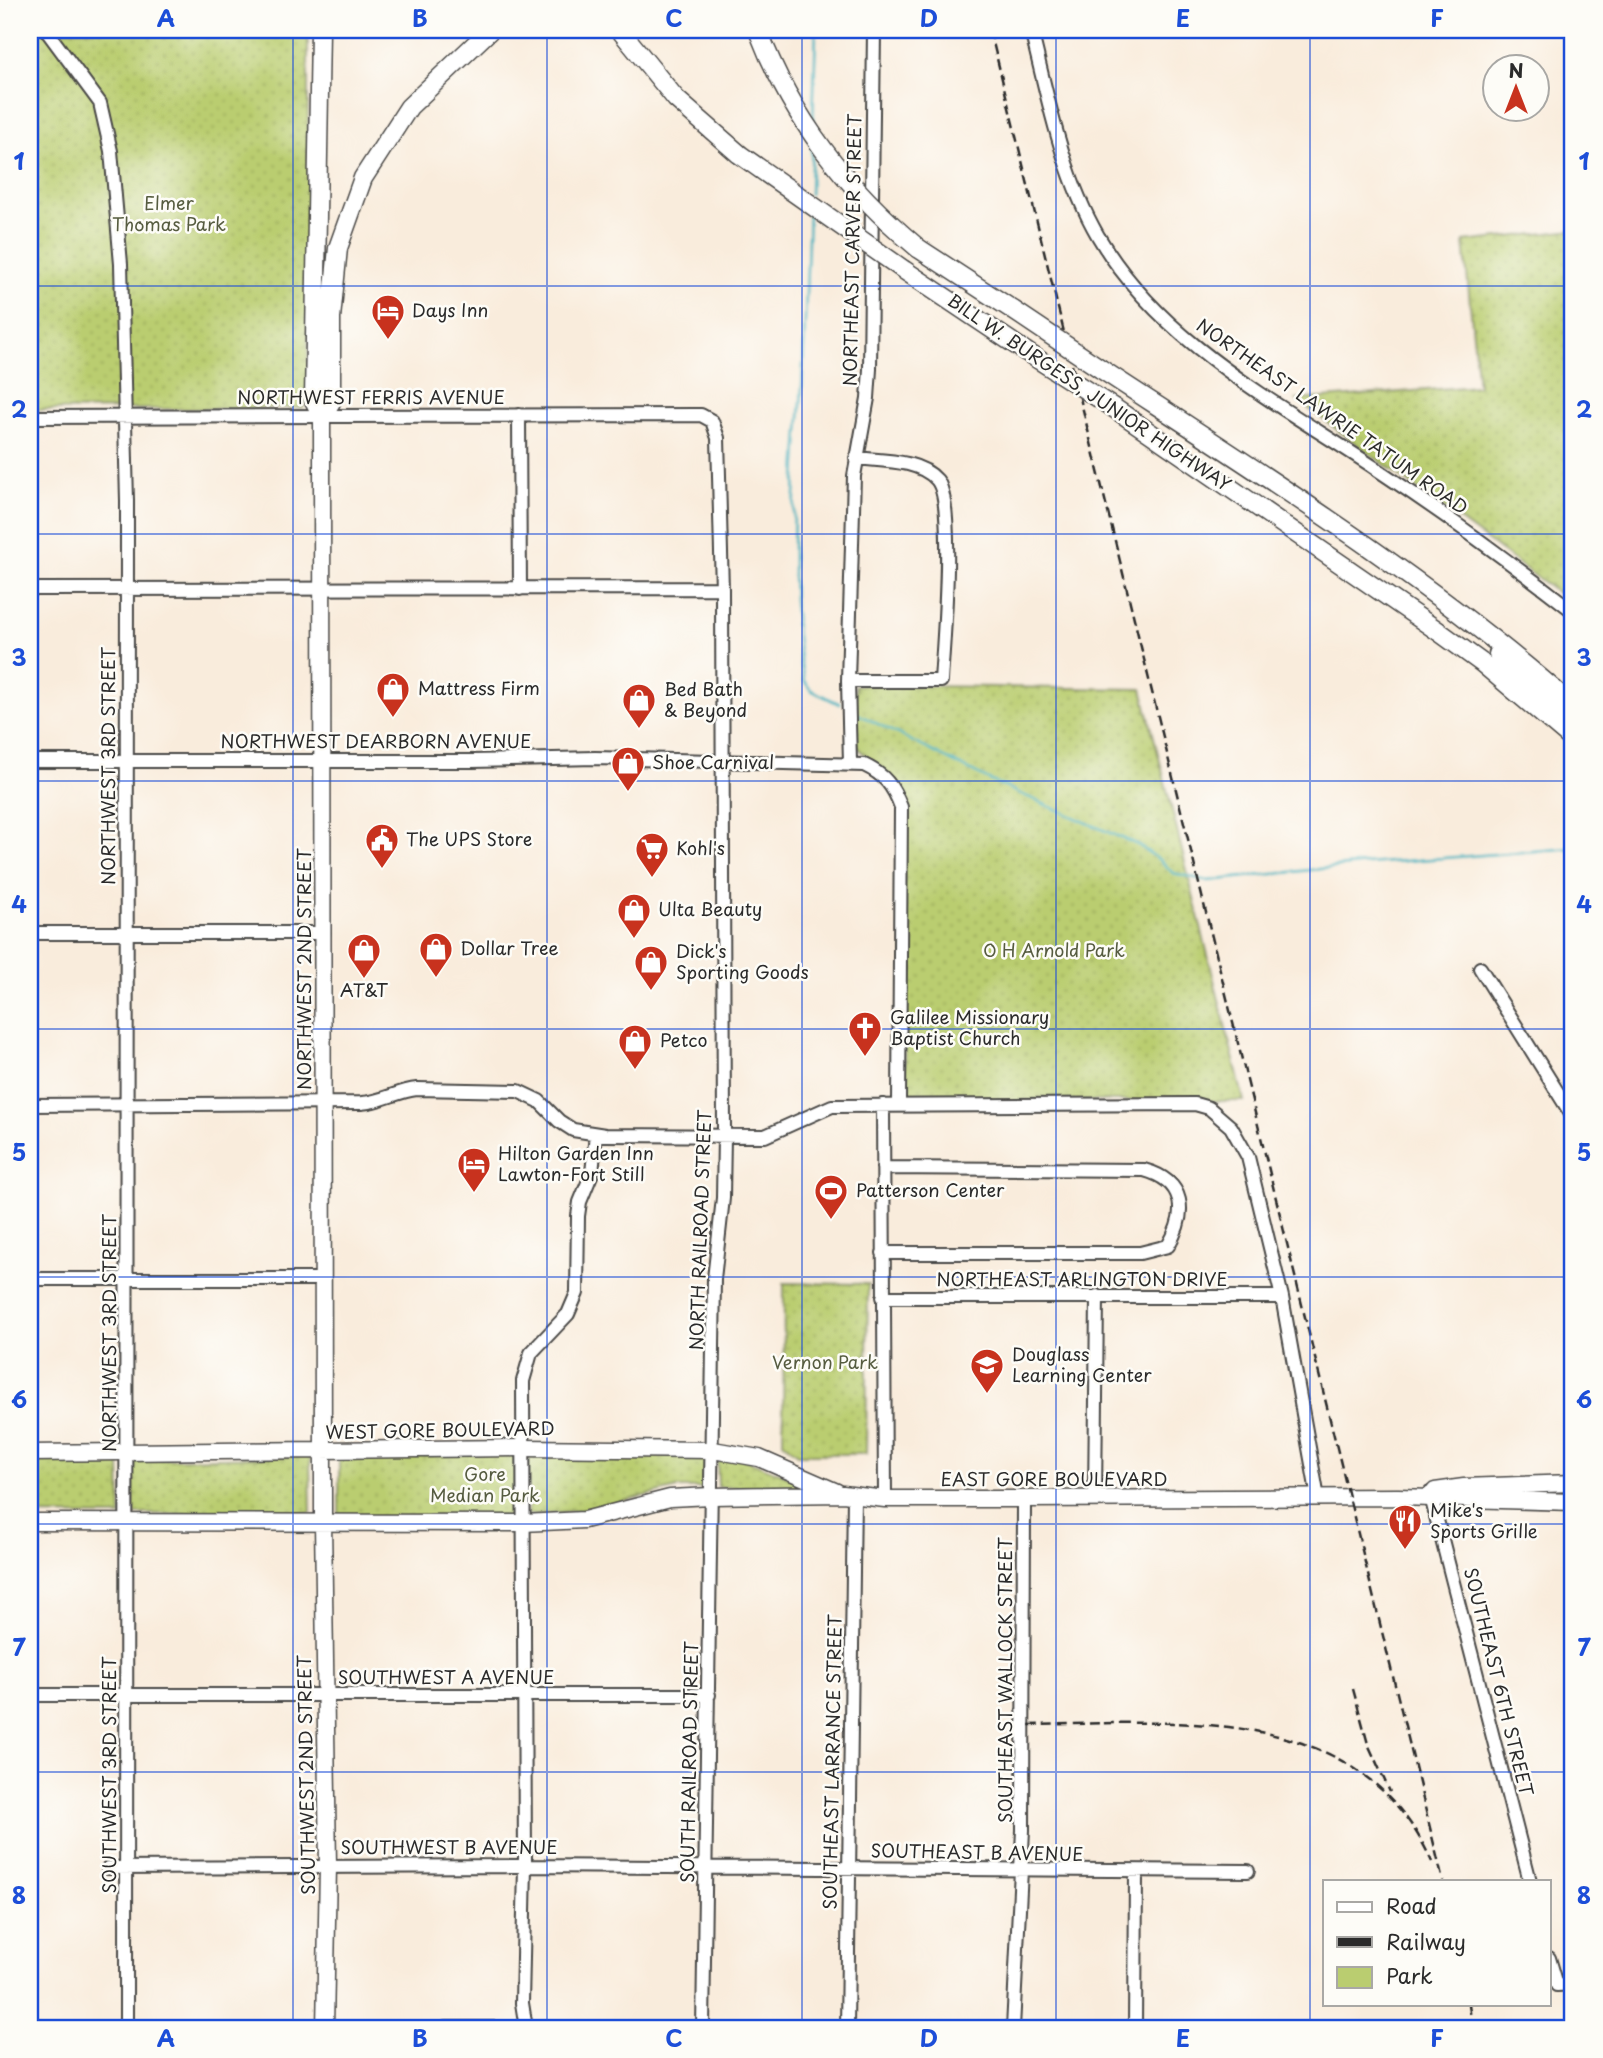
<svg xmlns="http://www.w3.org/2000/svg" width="1603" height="2058" font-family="'Playpen Sans',sans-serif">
<defs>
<pattern id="green-dots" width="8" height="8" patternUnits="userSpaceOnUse" patternTransform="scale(1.75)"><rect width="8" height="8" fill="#bacd70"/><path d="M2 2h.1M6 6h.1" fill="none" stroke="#a0b061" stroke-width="1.8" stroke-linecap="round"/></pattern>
</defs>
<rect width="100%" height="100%" fill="#fdfcf7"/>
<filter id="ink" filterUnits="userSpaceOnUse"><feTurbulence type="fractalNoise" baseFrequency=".0143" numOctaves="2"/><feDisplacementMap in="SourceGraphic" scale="14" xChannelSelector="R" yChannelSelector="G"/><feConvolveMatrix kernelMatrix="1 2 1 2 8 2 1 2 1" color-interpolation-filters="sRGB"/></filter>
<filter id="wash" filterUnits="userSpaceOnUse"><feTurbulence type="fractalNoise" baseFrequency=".00686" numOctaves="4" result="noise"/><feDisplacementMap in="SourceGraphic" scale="28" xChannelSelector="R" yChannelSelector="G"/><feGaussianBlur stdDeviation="1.57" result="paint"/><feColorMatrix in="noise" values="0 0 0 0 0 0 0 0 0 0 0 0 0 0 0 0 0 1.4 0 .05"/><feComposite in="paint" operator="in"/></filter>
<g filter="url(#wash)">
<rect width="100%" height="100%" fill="#f9ecdc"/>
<path fill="url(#green-dots)" stroke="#727c4e" stroke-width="2" d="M30,30H308V399L303,408L30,410Z
M1573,230V604L1297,400L1478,386L1464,242Z
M855,685L1142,689L1244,1101H908L905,1098L903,799C895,771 875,767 857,747Z
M784,1283L868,1284L866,1454H798L783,1442Z
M517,1452V1516L339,1519V1460Z
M706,1453V1488H678L585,1510L528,1515V1454Z
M717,1454L737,1456L807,1484L806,1488L718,1487Z
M310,1456L311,1513L134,1514L133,1460Z
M120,1459L121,1516L30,1515V1460Z"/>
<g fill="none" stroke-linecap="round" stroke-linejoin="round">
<path stroke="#44b2c0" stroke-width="2.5" d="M813,120L816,30
M810,194L812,144
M809,211C807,270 805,329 802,388C796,485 784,584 804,681L811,690L840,704
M856,713L989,780L1138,845L1161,861L1173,873L1208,881L1366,864L1573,848"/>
</g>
</g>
<g filter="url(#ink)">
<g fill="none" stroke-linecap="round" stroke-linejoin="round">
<defs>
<path id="minor" d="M46,30L100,103L111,151L121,264L127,501L126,2028
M1031,30C1048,98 1062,174 1098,236C1160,342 1276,402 1375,468C1443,513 1509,561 1573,611
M519,415L520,589
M30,417L701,415L712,421L718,438L722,590L724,1136L723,1198L714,1279L703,2028
M30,589L722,588
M848,681H941C943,645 956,503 937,480C919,459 881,461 856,458
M30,761H473L595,758L864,765C885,775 893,786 901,807L899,1105
M850,763L848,681L854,476L868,398L870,369L874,30
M30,933H324
M1480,968L1573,1117
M30,1105L361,1103C382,1102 397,1091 417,1089L518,1091L539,1101L559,1121L573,1130L605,1135L765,1136L832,1106L1195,1104L1209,1108L1231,1127L1248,1157L1282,1297L1318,1498
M883,1105L885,1499
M883,1168L1144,1170C1185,1181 1188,1212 1168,1246L1140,1253H883
M30,1279H324
M883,1297H1282
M1430,1493L1530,1881
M1095,1499L1097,1296
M30,1695H709
M108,1868L525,1866L1248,1871
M1549,1958L1557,1985L1573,1984
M446,2028H513
M526,2028L522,2003L525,1866L523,1381L531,1353L568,1314L577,1293L578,1216L580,1202L592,1173L596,1134
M847,2028L854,1496
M1013,2028L1023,1830L1024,1499
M1135,2028L1136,1872"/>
<path id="major" d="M322,416L323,1522L328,1866L325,2028
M30,1453L522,1448L713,1450L759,1458L837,1492
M1435,1491L1464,1487L1573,1483
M30,1522L523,1523L584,1520L670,1498L711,1496L843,1494L885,1499H1024L1398,1497L1573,1502"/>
<path id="highway" d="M320,30L314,400L322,416L331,402V318L338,248L363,178L409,107L490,30
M620,30L676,99L739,154
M918,248L1013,310
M904,270L1025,351
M1101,369C1263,475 1428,578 1573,706
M1114,408L1438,631L1482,663L1573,740
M1498,654L1539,698
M1530,689L1573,718"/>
</defs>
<use href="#minor" stroke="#4a4846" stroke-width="16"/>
<use href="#major" stroke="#4a4846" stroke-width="19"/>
<use href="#highway" stroke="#4a4846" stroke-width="21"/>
<use href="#minor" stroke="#fff" stroke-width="12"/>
<use href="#major" stroke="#fff" stroke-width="16"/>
<use href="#highway" stroke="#fff" stroke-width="18"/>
<path stroke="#2b2b2b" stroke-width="2.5" stroke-dasharray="10 5" stroke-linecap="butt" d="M990,30L1443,1881
M1353,1689L1368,1744L1390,1792
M1029,1725C1176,1723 1359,1699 1432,1862
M1469,2004L1472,2028"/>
<defs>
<path id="highway-bridge" d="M758,30C792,119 845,187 918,248
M739,154L904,270
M1013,310L1101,369
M1025,351L1114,408"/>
</defs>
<use href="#highway-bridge" stroke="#4a4846" stroke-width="21" stroke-linecap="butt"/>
<use href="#highway-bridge" stroke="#fff" stroke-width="18"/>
</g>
</g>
<path fill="none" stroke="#1d4ed8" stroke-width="2" stroke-opacity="0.55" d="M293,30V2028M547,30V2028M802,30V2028M1056,30V2028M1310,30V2028M30,286H1573M30,534H1573M30,781H1573M30,1029H1573M30,1277H1573M30,1524H1573M30,1772H1573"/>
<defs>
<symbol id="hotel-pin" viewBox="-11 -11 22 30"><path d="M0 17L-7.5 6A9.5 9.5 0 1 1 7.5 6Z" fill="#c8321e" stroke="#fdfcf7"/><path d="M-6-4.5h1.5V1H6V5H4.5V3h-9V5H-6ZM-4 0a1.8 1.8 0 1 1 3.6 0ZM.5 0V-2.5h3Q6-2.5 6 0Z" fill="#fff"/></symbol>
<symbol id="shop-pin" viewBox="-11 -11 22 30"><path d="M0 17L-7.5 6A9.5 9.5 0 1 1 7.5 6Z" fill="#c8321e" stroke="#fdfcf7"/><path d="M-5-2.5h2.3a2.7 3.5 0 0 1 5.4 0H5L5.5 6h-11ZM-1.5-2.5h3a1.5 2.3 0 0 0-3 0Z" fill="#fff"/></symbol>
<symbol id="civic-pin" viewBox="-11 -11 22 30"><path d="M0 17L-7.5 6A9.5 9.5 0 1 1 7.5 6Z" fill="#c8321e" stroke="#fdfcf7"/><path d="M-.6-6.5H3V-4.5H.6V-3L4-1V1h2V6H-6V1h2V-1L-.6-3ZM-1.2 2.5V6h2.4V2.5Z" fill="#fff"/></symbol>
<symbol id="supermarket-pin" viewBox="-11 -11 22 30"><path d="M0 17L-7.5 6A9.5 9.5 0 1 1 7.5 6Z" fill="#c8321e" stroke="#fdfcf7"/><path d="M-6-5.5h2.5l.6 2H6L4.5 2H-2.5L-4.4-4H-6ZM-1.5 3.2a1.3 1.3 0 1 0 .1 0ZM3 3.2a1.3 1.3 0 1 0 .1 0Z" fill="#fff"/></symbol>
<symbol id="church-pin" viewBox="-11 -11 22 30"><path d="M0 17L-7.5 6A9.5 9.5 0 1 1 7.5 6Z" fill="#c8321e" stroke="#fdfcf7"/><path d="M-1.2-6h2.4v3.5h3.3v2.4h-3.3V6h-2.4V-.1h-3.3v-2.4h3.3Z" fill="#fff"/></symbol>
<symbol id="stadium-pin" viewBox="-11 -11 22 30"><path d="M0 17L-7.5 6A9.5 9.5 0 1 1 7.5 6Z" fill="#c8321e" stroke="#fdfcf7"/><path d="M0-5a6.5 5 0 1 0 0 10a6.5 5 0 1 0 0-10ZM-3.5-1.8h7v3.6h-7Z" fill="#fff"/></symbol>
<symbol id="school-pin" viewBox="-11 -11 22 30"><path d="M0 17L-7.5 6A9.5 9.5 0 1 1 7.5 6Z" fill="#c8321e" stroke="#fdfcf7"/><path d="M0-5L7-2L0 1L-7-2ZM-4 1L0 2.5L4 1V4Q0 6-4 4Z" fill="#fff"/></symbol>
<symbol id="restaurant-pin" viewBox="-11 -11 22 30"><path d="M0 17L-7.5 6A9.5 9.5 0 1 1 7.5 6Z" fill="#c8321e" stroke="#fdfcf7"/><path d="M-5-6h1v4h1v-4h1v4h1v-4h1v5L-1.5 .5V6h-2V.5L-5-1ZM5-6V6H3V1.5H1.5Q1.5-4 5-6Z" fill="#fff"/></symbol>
</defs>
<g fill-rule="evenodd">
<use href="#hotel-pin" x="369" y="292" width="38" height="52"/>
<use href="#shop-pin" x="374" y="670" width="38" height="52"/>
<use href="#shop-pin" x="620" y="681" width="38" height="52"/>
<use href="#shop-pin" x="609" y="744" width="38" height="52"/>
<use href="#civic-pin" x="363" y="821" width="38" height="52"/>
<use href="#supermarket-pin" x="633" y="830" width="38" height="52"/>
<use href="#shop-pin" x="615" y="891" width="38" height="52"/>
<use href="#shop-pin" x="417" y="930" width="38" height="52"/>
<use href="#shop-pin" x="345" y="931" width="38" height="52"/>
<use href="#shop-pin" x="632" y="943" width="38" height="52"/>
<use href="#church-pin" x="846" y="1009" width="38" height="52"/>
<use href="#shop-pin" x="616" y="1022" width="38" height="52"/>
<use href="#hotel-pin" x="455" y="1145" width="38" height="52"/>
<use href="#stadium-pin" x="812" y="1172" width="38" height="52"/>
<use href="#school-pin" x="968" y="1346" width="38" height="52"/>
<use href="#restaurant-pin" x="1386" y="1502" width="38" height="52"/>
</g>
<g text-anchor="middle" stroke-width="5" stroke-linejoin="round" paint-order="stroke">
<g font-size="18" fill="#565c40" stroke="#fdfcf7">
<text x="169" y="210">Elmer<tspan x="169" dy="21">Thomas Park</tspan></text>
<text x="1054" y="957">O H Arnold Park</text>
<text x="825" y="1369">Vernon Park</text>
<text x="485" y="1481">Gore<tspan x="485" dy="21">Median Park</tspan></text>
</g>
<g font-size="18" fill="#2b2b2b" stroke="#fdfcf7">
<text transform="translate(853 250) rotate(-89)" y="6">NORTHEAST CARVER STREET</text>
<text transform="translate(1089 393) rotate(34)" y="6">BILL W. BURGESS, JUNIOR HIGHWAY</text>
<text x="371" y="404">NORTHWEST FERRIS AVENUE</text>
<text transform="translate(1332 417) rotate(35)" y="6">NORTHEAST LAWRIE TATUM ROAD</text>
<text x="376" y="748">NORTHWEST DEARBORN AVENUE</text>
<text transform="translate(109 766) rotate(-90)" y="6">NORTHWEST 3RD STREET</text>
<text transform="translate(305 969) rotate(-90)" y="6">NORTHWEST 2ND STREET</text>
<text transform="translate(701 1230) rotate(-88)" y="6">NORTH RAILROAD STREET</text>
<text x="1082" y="1286">NORTHEAST ARLINGTON DRIVE</text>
<text transform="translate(110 1333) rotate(-90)" y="6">NORTHWEST 3RD STREET</text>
<text transform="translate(440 1431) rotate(-1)" y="6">WEST GORE BOULEVARD</text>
<text x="1054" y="1486">EAST GORE BOULEVARD</text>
<text x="446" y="1684">SOUTHWEST A AVENUE</text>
<text transform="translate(1006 1680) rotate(-90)" y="6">SOUTHEAST WALLOCK STREET</text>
<text transform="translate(1498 1682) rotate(76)" y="6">SOUTHEAST 6TH STREET</text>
<text transform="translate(690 1762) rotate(-89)" y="6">SOUTH RAILROAD STREET</text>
<text transform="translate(833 1762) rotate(-89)" y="6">SOUTHEAST LARRANCE STREET</text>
<text transform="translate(110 1775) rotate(-90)" y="6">SOUTHWEST 3RD STREET</text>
<text transform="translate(307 1775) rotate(-91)" y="6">SOUTHWEST 2ND STREET</text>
<text x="449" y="1854">SOUTHWEST B AVENUE</text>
<text transform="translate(977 1853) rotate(1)" y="6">SOUTHEAST B AVENUE</text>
</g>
<g font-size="18" fill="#2b2b2b" stroke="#fdfcf7" text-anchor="start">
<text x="412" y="317">Days Inn</text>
<text x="418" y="695">Mattress Firm</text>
<text x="664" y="696">Bed Bath<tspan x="664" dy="21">&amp; Beyond</tspan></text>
<text x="652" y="769">Shoe Carnival</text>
<text x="406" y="846">The UPS Store</text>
<text x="676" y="855">Kohl's</text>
<text x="658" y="916">Ulta Beauty</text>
<text x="460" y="955">Dollar Tree</text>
<text x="676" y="958">Dick's<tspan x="676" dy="21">Sporting Goods</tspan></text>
<text x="364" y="997" text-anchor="middle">AT&amp;T</text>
<text x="890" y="1024">Galilee Missionary<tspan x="890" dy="21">Baptist Church</tspan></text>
<text x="660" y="1047">Petco</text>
<text x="498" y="1160">Hilton Garden Inn<tspan x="498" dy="21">Lawton-Fort Still</tspan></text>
<text x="856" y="1197">Patterson Center</text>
<text x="1012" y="1361">Douglass<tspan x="1012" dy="21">Learning Center</tspan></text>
<text x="1430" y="1517">Mike's<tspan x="1430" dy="21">Sports Grille</tspan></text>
</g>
</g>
<rect width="1603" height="2058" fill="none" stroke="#fdfcf7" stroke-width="77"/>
<rect x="1323" y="1880" width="228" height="126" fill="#fdfcf7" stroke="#a9a8a5" stroke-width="2"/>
<rect x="1337" y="1902" width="35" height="10" fill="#ffffff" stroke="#a9a8a5" stroke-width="2"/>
<text x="1386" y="1914" font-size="21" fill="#2b2b2b">Road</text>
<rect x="1337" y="1937" width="35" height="10" fill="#2b2b2b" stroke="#a9a8a5" stroke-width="2"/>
<text x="1386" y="1950" font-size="21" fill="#2b2b2b">Railway</text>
<rect x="1337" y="1967" width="35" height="21" fill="#bacd70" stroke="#a9a8a5" stroke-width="2"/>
<text x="1386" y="1984" font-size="21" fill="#2b2b2b">Park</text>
<g transform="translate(1516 88)"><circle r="33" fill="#fdfcf7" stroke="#a9a8a5" stroke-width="2"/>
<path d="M0-5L12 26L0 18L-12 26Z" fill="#c8321e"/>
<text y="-10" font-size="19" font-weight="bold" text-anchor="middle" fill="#2b2b2b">N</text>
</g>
<rect x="38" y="38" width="1526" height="1982" fill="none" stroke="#1d4ed8" stroke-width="2.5"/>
<g font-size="23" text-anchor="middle" font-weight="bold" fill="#1d4ed8">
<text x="166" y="27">A</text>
<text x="420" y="27">B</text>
<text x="674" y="27">C</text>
<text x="929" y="27">D</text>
<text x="1183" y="27">E</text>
<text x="1437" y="27">F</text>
<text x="19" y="170">1</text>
<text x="1584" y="170">1</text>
<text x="19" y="418">2</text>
<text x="1584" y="418">2</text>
<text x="19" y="666">3</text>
<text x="1584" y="666">3</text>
<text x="19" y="913">4</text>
<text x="1584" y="913">4</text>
<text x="19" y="1161">5</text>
<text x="1584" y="1161">5</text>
<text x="19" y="1408">6</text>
<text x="1584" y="1408">6</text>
<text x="19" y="1656">7</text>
<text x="1584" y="1656">7</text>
<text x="19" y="1904">8</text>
<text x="1584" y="1904">8</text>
<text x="166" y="2047">A</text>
<text x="420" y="2047">B</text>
<text x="674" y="2047">C</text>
<text x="929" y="2047">D</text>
<text x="1183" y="2047">E</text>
<text x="1437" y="2047">F</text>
</g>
</svg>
